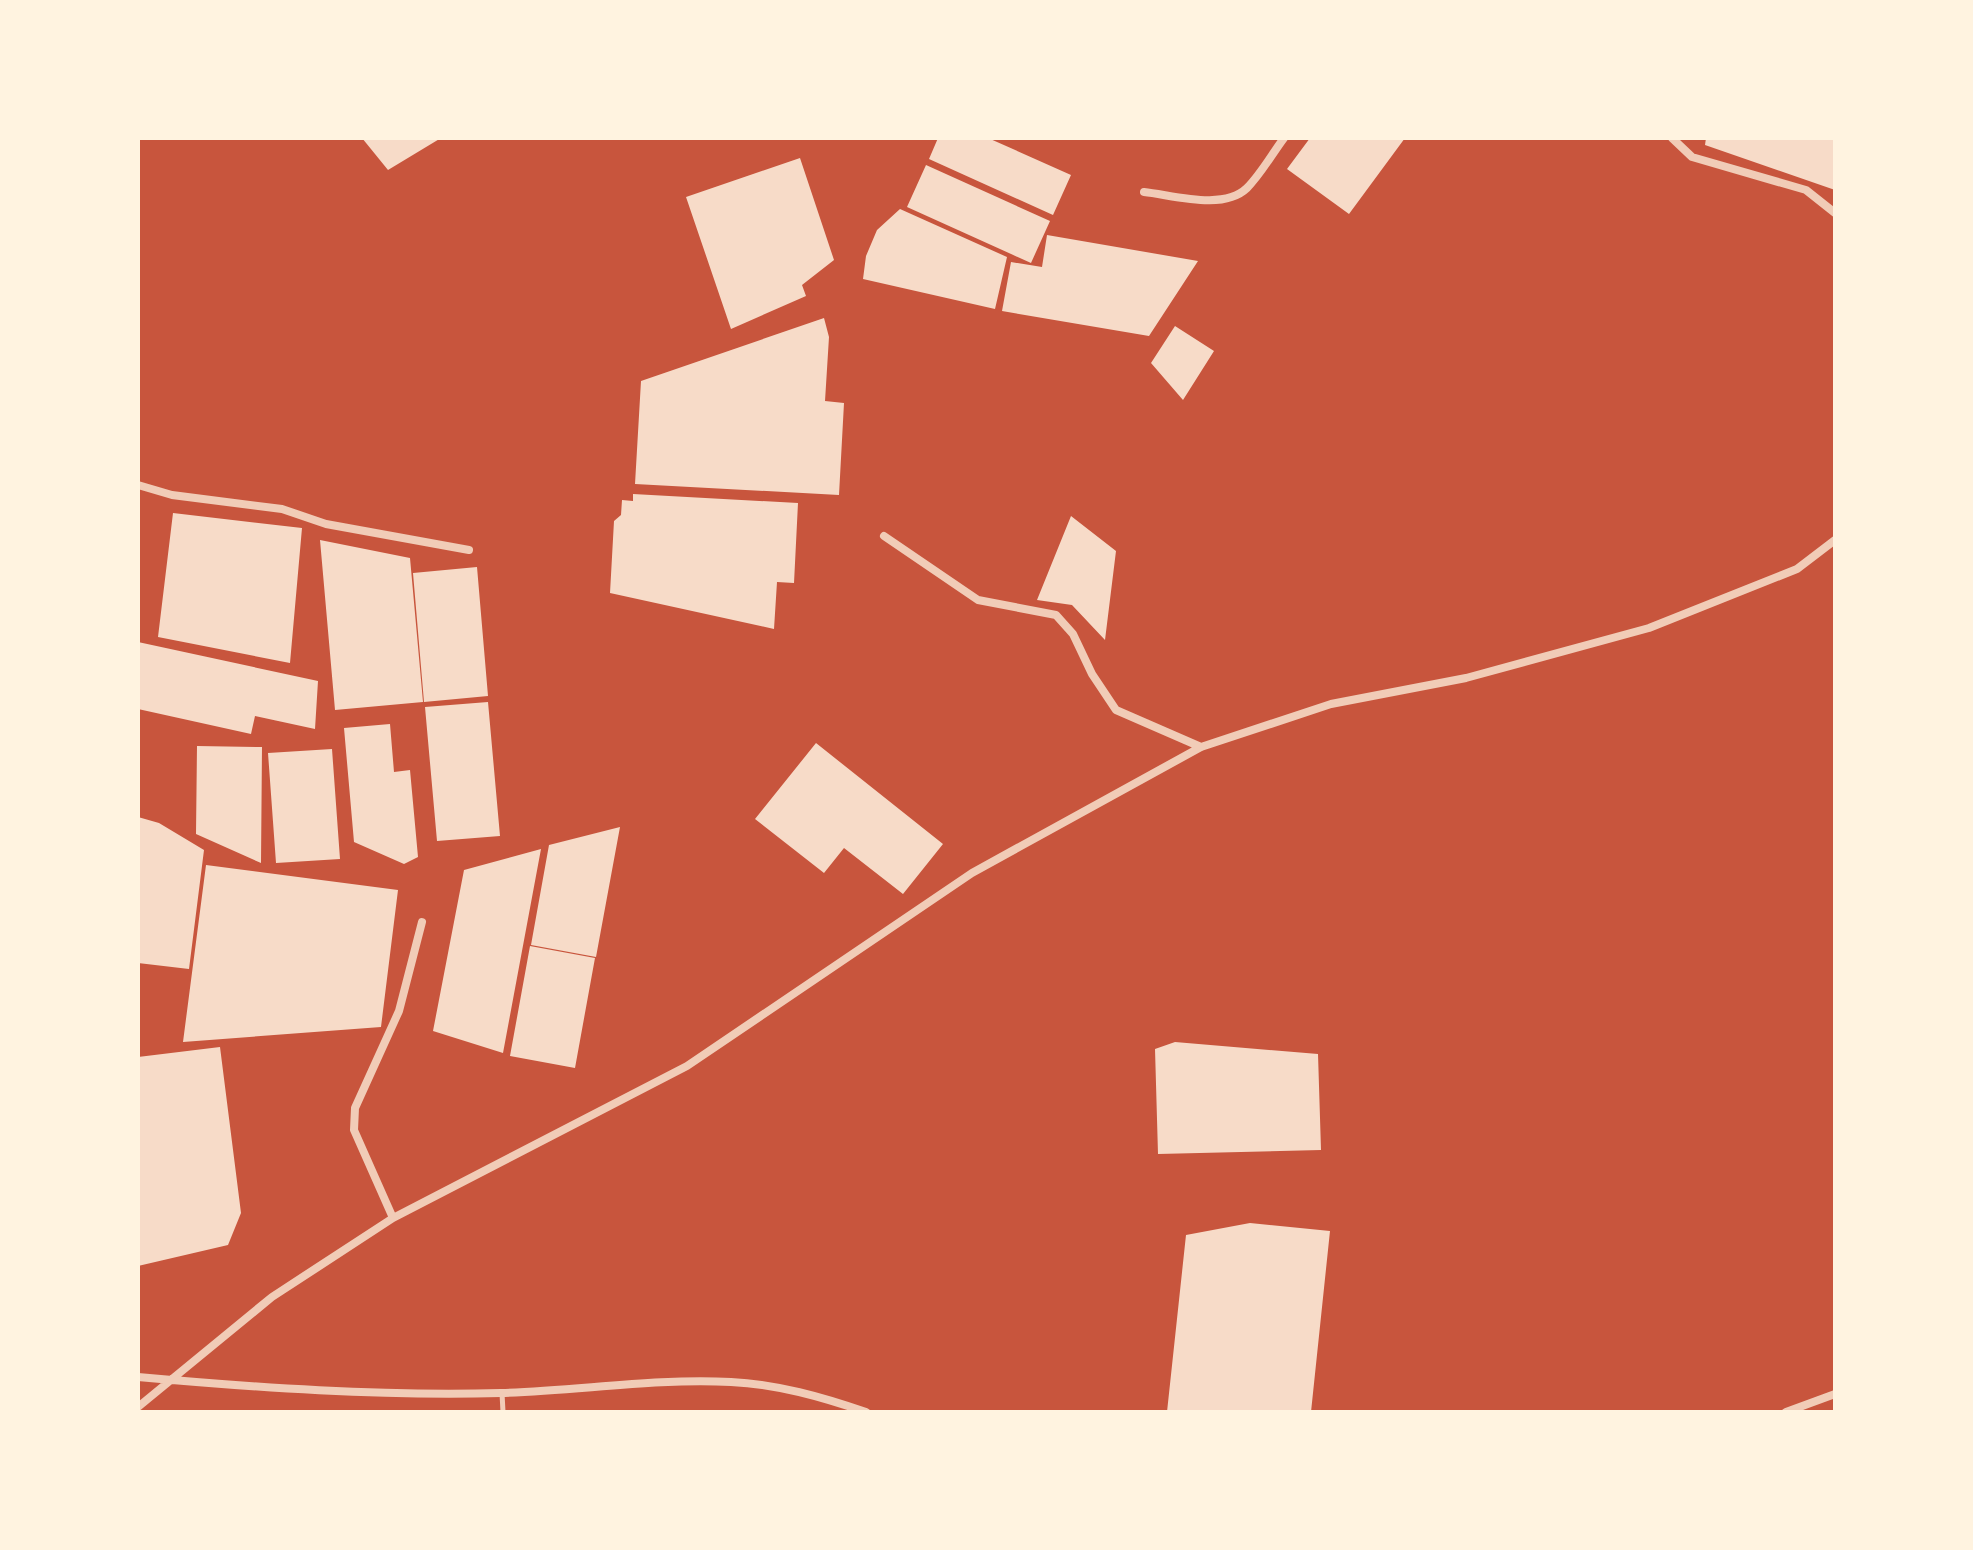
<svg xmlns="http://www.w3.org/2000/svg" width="1973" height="1550" font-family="Mulish,sans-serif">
<rect width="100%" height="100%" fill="#c8553d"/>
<path fill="#f7dbc8" d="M362,138H441L388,170Z
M938,138H988L1071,175L1053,215L929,159Z
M1310,138H1405L1349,214L1287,169Z
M1706,138H1835V190L1705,145Z
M800,158L834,260L802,285L806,296L731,329L686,197Z
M926,165L1050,221L1031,263L907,207Z
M900,209L1007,257L995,309L863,279L866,256L877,230Z
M1047,235L1198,261L1149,336L1002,311L1011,262L1042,267Z
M824,318L829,337L825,401L844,403L839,495L635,484L641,381Z
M1175,326L1214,351L1183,400L1151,363Z
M633,494L798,503L794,583L777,582L774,629L610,593L614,521L621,515L622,500L633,501Z
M173,513L302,528L290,663L158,637Z
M1071,516L1116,551L1105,640L1072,605L1037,600Z
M320,540L410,558L423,702L335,710Z
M477,567L488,696L424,702L413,573Z
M138,642L318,681L315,729L255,716L251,734L138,709Z
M488,702L500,836L437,841L425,707Z
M390,724L394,772L410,770L418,857L404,864L354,842L344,728Z
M816,743L943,844L903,894L844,848L824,873L755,819Z
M197,746L262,747L261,863L196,834Z
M332,749L340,859L276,863L268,753Z
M138,817L159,823L204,850L189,969L138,963Z
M620,827L596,957L531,945L549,845Z
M541,849L503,1053L433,1031L464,870Z
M206,865L398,890L381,1027L183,1042Z
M530,946L595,958L575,1068L510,1056Z
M1175,1042L1318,1054L1321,1150L1158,1154L1155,1049Z
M220,1047L241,1213L228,1245L138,1266V1057Z
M1250,1223L1330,1231L1311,1412H1167L1186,1235Z"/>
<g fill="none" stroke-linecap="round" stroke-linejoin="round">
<path stroke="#f1ccb7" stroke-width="5" d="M502,1393L503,1412"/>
<path stroke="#f1ccb7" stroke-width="8" d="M1672,138L1692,157L1806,190L1835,213
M1144,192C1173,195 1223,211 1247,188C1261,174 1272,154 1284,138
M138,485L172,495L282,509L326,524L469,550
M884,536L978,600L1056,615L1073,634L1092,674L1116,710L1201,747
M393,1218L354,1130L355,1108L399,1011L422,922
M138,1377C259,1388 379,1396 501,1393C578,1391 654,1378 731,1382C777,1384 822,1397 866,1412
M138,1407L272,1297L393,1218L687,1066L972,873L1201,747L1331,704L1466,678L1649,628L1797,569L1835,540
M1786,1412L1835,1394"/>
</g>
<rect width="1973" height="1550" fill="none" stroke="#fff3e0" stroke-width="280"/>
</svg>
